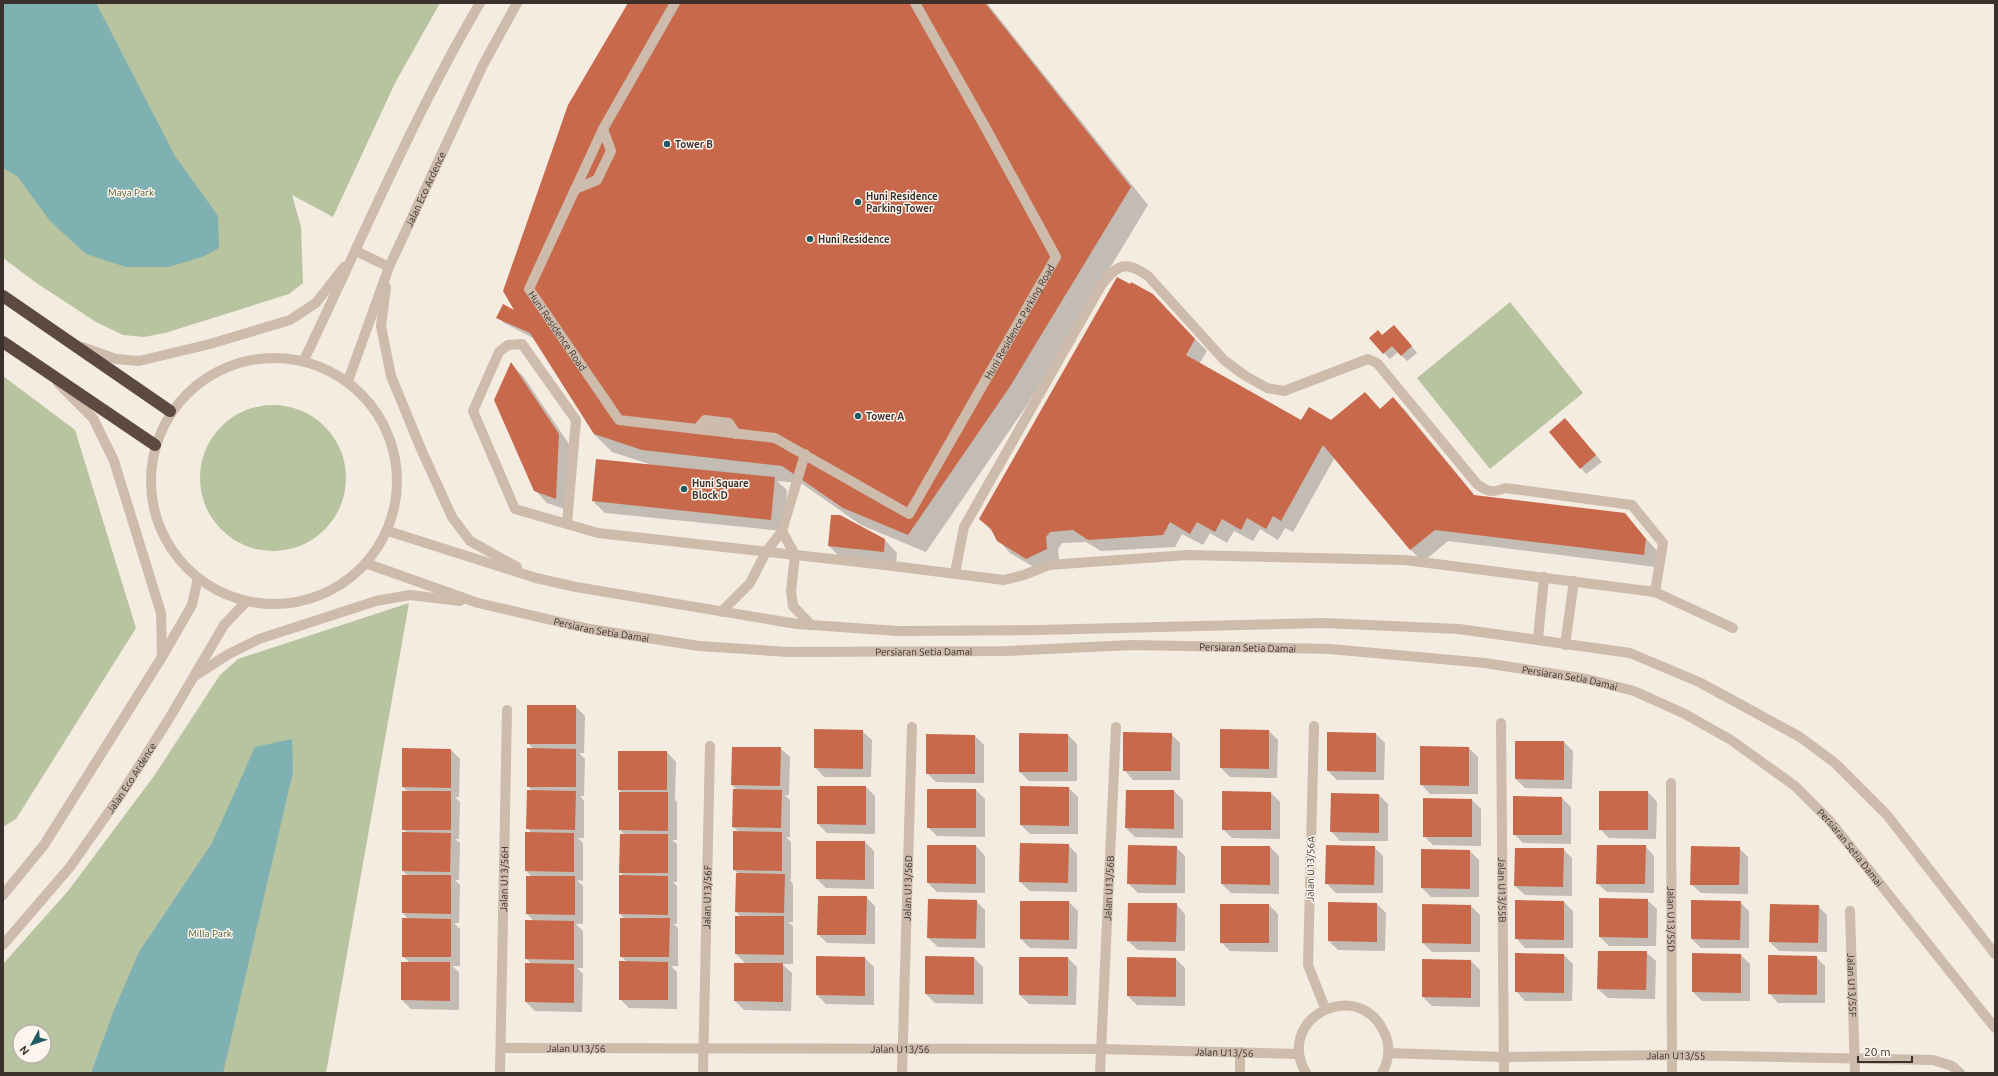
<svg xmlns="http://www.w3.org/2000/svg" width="1998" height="1076" font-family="Ubuntu,sans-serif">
<rect width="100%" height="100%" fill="#f4ebe1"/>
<path fill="#b8c4a0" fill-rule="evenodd" d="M3,3H440L395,83L333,217L292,195L301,227L303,283L289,294L165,333L144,337L123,335L96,322L35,282L3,258Z
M1510,302L1583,393L1490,469L1417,378Z
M3,376L75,430L136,628L16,819L3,827Z
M200 478a73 73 0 1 1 146 0a73 73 0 1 1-146 0Z
M409,603L326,1073H3V964L68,891L154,776L220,675L238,659ZM20,1032H44V1056H20Z"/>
<path fill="#7fb0b2" d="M3,3H96L175,156L218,216L219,248L202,257L168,267H126L86,254L50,221L17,176L3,168Z
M292,739L293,772L223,1073H91L114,1010L139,952L212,843L255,747Z"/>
<path fill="#0003" d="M629,3H987L1148,205L1027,405L926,552L861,525L801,483L777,481L787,490L783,531L605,513L593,501L652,465L612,452L594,434L533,338L504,323L498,317L517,312Z
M1165,308L1207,351L1199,364L1301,422L1332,421L1365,393L1381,410L1393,398L1405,410L1476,497L1624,514L1658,552L1656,567L1448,541L1423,562L1411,550L1335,457L1293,532L1285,528L1278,540L1260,529L1253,541L1234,531L1227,543L1210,533L1203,545L1182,534L1175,547L1101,551L1086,542L1062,543L1058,550L1059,561L1039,570L1010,553L998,540L994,533L980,519Z
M1400,332L1417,353L1407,361L1398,352L1390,359L1384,353L1383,336Z
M511,364L523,376L571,447L568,510L547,503L535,490Z
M1565,419L1602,462L1586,474L1581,468Z
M885,540L897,553L896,564L841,558L829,546Z
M575,706L585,716L584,753H579L585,759L584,796H580L584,801V838H578L583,843V881L577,880L583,886V924H576L583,931V968H577L583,974L582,1012L535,1011L526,1002L532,965L526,958L534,921L527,914V877H532L526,871L532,833L527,828L532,791L528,786L533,749L528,743Z
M862,731L872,740L871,777H824L815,767Z
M1269,731L1278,740L1277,778L1230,777L1221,768Z
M1171,734L1180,743V780H1133L1124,770Z
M1376,734L1385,743L1384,780H1337L1328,771Z
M1068,735L1077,744V781H1029L1020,772Z
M975,736L984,745V783L936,782L927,773Z
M1564,742L1573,751L1572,789L1525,788L1516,779Z
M780,748L790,757L789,795H785L790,800V837H786L791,842V880L789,879L793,884V922H788L793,926V964H782L792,973L791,1011L744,1010L735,1001L746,964L736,954L741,917L736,912L739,874L734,870L739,832L733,827L734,790H737L732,785Z
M1469,748L1478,757V794H1430L1421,784Z
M403,749L451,750L460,759L459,797H455L460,802L459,839H455L460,843L459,880H455L460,885L459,923H454L460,929V966H452L459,972V1010L411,1009L402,1000L410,963L403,956L408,919L403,913V876H408L403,871L407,833L403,829L408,792L403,787Z
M667,752L676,762L675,799H674L677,802V840H672L677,844V882H673L677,886V924H673L678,928V966H671L677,972V1009L629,1008L620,999L627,962L621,956L625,919L620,914L624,876L620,872L625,835L620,830L622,793L619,789Z
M818,787H866L875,796V834L827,833L818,824Z
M1069,788L1078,797V834H1030L1021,825Z
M976,790L985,799V837L937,836L928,827Z
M1127,791H1174L1183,800V838L1135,837L1126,828Z
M1648,792L1657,802L1656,839L1609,838L1600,829Z
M1271,793L1280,802V839L1232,838L1223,829Z
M1379,795L1388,804V841H1340L1331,831Z
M1562,798L1571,807V844L1523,843L1514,834Z
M1472,800L1481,809V846L1433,845L1424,836Z
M865,842L874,851V889L826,888L817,879Z
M1068,845L1077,854V892L1030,891L1020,882Z
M928,846H976L985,856V893L937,892L928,883Z
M1645,846L1654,856V893L1607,892L1597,883Z
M1176,847L1185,856V893H1138L1128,883Z
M1222,847H1270L1279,856V894L1231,893L1222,884Z
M1374,847L1383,856V893H1336L1326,883Z
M1739,848L1748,857V894L1701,893L1691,884Z
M1563,849L1572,858V896L1525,895L1515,886Z
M1470,851L1479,860V897H1431L1422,888Z
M866,897L875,906V944L827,943L818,934Z
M1647,900L1657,909L1656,946H1609L1600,937Z
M976,901L985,910V948L938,947L928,938Z
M1021,902H1069L1078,911L1077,949L1030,948L1021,939Z
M1564,902L1573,911V948H1525L1516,938Z
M1740,902L1749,911V948H1701L1692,939Z
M1129,904H1176L1185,914V951L1138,950L1128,941Z
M1377,904L1386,913L1385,951L1338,950L1329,941Z
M1269,905L1278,914V952L1230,951L1221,942Z
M1423,905L1471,906L1480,915V952H1432L1423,943Z
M1818,906L1827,915V952L1779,951L1770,942Z
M1646,952L1656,961L1655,999L1608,998L1598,989Z
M1564,955L1573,964L1572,1001H1525L1516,991Z
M1741,955L1750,964V1001H1702L1693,992Z
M817,957L865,958L874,967V1005L826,1004L817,995Z
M926,957L974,958L983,967V1004L935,1003L926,994Z
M1816,957L1825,966V1003H1778L1769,993Z
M1020,958H1068L1077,967L1076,1005L1029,1004L1020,995Z
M1176,959L1185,968V1006L1137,1005L1128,996Z
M1423,960L1471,961L1480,970V1007L1432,1006L1423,997Z"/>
<path fill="#c8694b" d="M628,3H985L1131,187L1009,388L908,535L843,508L782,466L642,450L594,434L530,333L496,318L503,304L514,310L503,291L568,105Z
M1117,277L1130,284L1131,282L1153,294L1195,339L1186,355L1301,420L1309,407L1331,420L1365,392L1380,409L1393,397L1474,495L1625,513L1646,539L1644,555L1435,530L1410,550L1323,445L1281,521L1273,516L1266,529L1247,518L1241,530L1222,519L1215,532L1197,522L1190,534L1170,522L1163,535L1088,540L1073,530L1050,532L1046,537L1047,549L1026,559L997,541L991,529L979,519Z
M1394,325L1412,346L1401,356L1392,346L1383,354L1369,338L1378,330L1382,335Z
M511,362L559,434L556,499L534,491L494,400Z
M1565,418L1596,455L1580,469L1549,432Z
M596,459L775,477L771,520L592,501Z
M831,515H840L885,539L884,552L828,546Z
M527,705H576V744H527Z
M814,729L863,730V769L814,768Z
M1220,729L1269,730V769L1220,768Z
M1123,732L1172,733L1171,771H1123Z
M1327,732L1376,733V772L1327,771Z
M1019,733L1068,734V772H1019Z
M926,734L975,735V774H926Z
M1515,741H1564V780L1515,779Z
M1420,746L1469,747V786L1420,785Z
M732,747H781L780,786L731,785Z
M402,748L451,749V788L402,787Z
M527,748L576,749V787H527Z
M618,751H667V790H618Z
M817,786H866V825L817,824Z
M1020,786L1069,787V826L1020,825Z
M733,789L782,790L781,828L732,827Z
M927,789H976V828H927Z
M527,790L576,791L575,830L526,829Z
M1126,790H1174V829L1125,828Z
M402,791H451V830H402Z
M1222,791L1271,792V830H1222Z
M1599,791H1648V830H1599Z
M619,792H668V831L619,830Z
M1331,793L1379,794V833L1330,832Z
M1513,796L1562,797V835H1513Z
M1423,798L1472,799V837H1423Z
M733,831L782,832V871L733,870Z
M402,832L451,833L450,872L402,871Z
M525,832L574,833V872L525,871Z
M620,834H668V873H619Z
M816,841H865V880L816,879Z
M1020,843L1069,844L1068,883L1019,882Z
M927,845H976V884L927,883Z
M1128,845L1177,846L1176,885L1127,884Z
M1326,845L1375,846L1374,885L1325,884Z
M1597,845H1646L1645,884H1596Z
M1221,846H1270V885L1221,884Z
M1691,846L1740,847L1739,885H1690Z
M1515,848H1564L1563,887L1514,886Z
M1421,849L1470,850V889L1421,888Z
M736,873L785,874L784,913L735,912Z
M402,875H451V914L402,913Z
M619,875L668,876V915L619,914Z
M526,876H575V915L526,914Z
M818,896H867L866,935H817Z
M1599,898L1648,899V938L1599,937Z
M928,899L977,900L976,939L927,938Z
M1515,900L1564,901V940L1515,939Z
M1691,900L1741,901L1740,940L1691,939Z
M1020,901H1069V940L1020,939Z
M1328,902L1377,903V942L1328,941Z
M1128,903H1177L1176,942L1127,941Z
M1220,904H1269V943H1220Z
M1422,904L1471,905V944L1422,943Z
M1770,904L1819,905L1818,943L1769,942Z
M735,916H784V955L735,954Z
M402,918L451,919V957H402Z
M620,918H670L669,957H620Z
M525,920L574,921V960L525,959Z
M1598,951H1647L1646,990L1597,989Z
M1515,953L1564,954V993L1515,992Z
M1692,953L1741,954V993L1692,992Z
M1768,955L1817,956V995L1768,994Z
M816,956L865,957V996L816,995Z
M925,956L974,957V995L925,994Z
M1019,957H1068V996L1019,995Z
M1127,957L1176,958V997L1127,996Z
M1422,959L1471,960V998L1422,997Z
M619,961L668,962V1000H619Z
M401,962H450V1001L401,1000Z
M525,963L574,964V1003L525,1002Z
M734,963H783V1002L734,1001Z"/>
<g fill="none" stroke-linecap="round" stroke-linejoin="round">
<g stroke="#cdbbac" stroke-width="10">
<path id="s1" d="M675,3L603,129L529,289L619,420L775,438L909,514L1056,257L984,125L915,3"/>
<path d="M575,189L597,180L611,151L603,129"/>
<path d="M356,251L389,267"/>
<path d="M386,287L381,326L391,376L421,449L452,517L470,541L517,567"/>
<path d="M82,347L116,359L139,361L210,344L290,320L316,303L344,267"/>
<circle cx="274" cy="481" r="123"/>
<path d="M304,360C361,241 413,117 480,3"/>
<path id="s2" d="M348,381L389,267L483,65L517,3"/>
<path d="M58,383L93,418L114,461L161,613L162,657"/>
<path d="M697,429L705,420L729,423L736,434"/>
<path d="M567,524L576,420L522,344L508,345L499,352L473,411L515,509L598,533L885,565L1004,580L1024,575L1049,565L1187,555L1405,560L1655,592L1733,628"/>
<path d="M388,531L536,578L576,587L797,624L898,631L1038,630L1324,623L1459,629L1630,653L1699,682L1756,713L1800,737L1835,763L1887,815L1995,954"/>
<path d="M782,531L795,555L791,591L793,606L811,625"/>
<path id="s3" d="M368,564L478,603L590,629L699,646L789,652L1007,651L1132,645L1330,649L1485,663L1587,679L1634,691L1685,714L1731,740L1795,786L1830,821L1995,1028"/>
<path d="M955,573L964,527L1102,284C1119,263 1126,261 1148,276L1224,360L1244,375L1267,388L1284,391L1368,359L1377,363L1477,484C1487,492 1493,493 1505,488L1632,505L1663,543L1655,592"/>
<path d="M721,612L750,583L766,552L782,531L805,454"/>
<path d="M1538,639L1544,577"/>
<path d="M1565,645L1574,581"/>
<path d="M195,676L227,655L259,639L376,601L410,595L460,601"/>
<path id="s4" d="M1501,723L1504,1073"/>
<path d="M1314,726L1308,965L1325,1008"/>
<path id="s5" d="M1671,783L1672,1073"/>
<path d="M3,895L44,845L162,657L192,605L198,578"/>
<path id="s6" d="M1850,911L1855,1073"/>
<path id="s7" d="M3,945L70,867L122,793L170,717L224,625L246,602"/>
<path id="s8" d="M501,1048L1100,1049L1299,1054"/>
<path d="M1240,1052V1073"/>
<path id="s9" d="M1389,1053L1504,1057L1672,1055L1933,1060L1952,1066L1960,1073"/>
<path id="s10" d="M500,1073L507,710"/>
<path id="s11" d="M703,1073L710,746"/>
<path id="s12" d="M902,1073L912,727"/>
<path id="s13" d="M1100,1073L1116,727"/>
<path d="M1306,1073C1274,1018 1358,976 1384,1032C1391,1045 1389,1061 1382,1073"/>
</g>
<path stroke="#5c4a42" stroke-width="12" d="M3,296L170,411
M3,342L155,445"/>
</g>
<g fill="#1f5a5e" stroke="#fbf5ee" stroke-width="1.5">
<circle cx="667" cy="144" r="4"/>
<circle cx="858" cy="202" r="4"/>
<circle cx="810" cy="239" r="4"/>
<circle cx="858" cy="416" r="4"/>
<circle cx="684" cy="489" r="4"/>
</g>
<g text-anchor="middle" stroke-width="3" stroke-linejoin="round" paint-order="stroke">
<g font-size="10" font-weight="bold" fill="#3b302b" stroke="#fbf5ee" text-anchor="start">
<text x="675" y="148">Tower B</text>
<text x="866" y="200">Huni Residence<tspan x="866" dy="12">Parking Tower</tspan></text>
<text x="818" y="243">Huni Residence</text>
<text x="866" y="420">Tower A</text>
<text x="692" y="487">Huni Square<tspan x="692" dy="12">Block D</tspan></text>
</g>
<g font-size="10" fill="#3b302b" stroke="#fbf5ee">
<text dy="4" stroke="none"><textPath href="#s2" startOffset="207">Jalan Eco Ardence</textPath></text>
<text dy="4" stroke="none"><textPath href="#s1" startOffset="1013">Huni Residence Parking Road</textPath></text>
<text dy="4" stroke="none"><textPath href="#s1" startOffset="372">Huni Residence Road</textPath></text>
<text dy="4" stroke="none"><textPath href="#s3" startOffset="243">Persiaran Setia Damai</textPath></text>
<text dy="4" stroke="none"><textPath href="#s3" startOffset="891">Persiaran Setia Damai</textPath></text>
<text dy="4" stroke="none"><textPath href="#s3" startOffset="567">Persiaran Setia Damai</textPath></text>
<text dy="4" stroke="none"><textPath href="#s3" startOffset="1215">Persiaran Setia Damai</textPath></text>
<text dy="4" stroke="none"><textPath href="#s7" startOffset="211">Jalan Eco Ardence</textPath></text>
<text dy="4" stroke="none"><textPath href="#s3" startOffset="1551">Persiaran Setia Damai</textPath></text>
<text transform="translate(1310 869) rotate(-89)" y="4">Jalan U13/56A</text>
<text dy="4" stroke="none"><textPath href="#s10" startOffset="194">Jalan U13/56H</textPath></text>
<text dy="4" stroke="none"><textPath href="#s12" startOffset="185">Jalan U13/56D</textPath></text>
<text dy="4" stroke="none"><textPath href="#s13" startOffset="185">Jalan U13/56B</textPath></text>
<text dy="4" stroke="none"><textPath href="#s4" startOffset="167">Jalan U13/55B</textPath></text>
<text dy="4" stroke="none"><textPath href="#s11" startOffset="176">Jalan U13/56F</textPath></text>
<text dy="4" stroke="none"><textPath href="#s5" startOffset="136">Jalan U13/55D</textPath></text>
<text dy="4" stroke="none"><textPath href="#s6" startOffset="74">Jalan U13/55F</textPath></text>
<text dy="4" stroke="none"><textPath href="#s8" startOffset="75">Jalan U13/56</textPath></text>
<text dy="4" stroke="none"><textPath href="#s8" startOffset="399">Jalan U13/56</textPath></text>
<text dy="4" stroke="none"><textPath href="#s8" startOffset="723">Jalan U13/56</textPath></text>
<text dy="4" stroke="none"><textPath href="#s9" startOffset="287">Jalan U13/55</textPath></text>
</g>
<g font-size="10" fill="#4a5a2e" stroke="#fbf5ee">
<text x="131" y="196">Maya Park</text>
<text x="210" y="937">Milla Park</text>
</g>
</g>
<rect width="1998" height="1076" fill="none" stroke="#3b302b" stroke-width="8"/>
<g transform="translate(32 1044) rotate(230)"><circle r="19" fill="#fbf5ee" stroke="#aea6a0"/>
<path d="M0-3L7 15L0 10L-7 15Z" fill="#1f5a5e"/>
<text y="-6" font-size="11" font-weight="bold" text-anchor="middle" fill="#3b302b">N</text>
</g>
<path d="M1858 1056v6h54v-6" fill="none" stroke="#3b302b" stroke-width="2"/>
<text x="1864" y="1056" font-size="12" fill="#3b302b" stroke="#fbf5ee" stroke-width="3" paint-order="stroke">20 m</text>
</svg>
